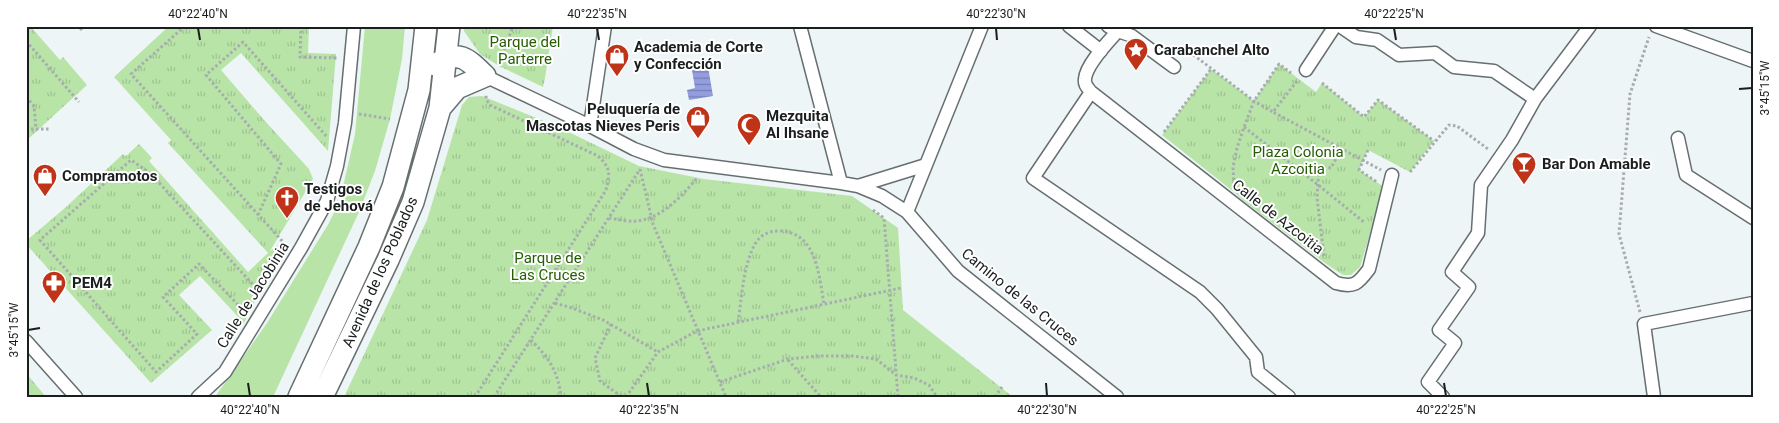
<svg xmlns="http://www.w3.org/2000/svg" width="1779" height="423" font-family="Roboto,sans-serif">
<defs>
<pattern id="park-tufts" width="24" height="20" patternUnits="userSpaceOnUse" patternTransform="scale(1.25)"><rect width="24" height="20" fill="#b8e4a8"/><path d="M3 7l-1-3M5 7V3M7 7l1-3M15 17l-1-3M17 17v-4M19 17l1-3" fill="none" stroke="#9ec390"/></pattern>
<pattern id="water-rules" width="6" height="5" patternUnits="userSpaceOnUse" patternTransform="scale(1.25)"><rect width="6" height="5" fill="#939de0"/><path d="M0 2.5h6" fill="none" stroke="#777fb5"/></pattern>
</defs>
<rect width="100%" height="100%" fill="#edf5f7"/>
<path fill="#b8e4a8" d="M365,26H405L402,59L390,119L375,171L359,212L273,397H215L267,323L329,223L340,200L355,134Z"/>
<path fill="url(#park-tufts)" d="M26,26H30L60,60L63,57L87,85L26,141Z
M169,26H309L308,53L336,54L328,151L241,53L221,70L264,120L309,169L313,179L270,251L283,242L260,292L244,323L200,276L179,295L212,330L151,383L26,244V241L65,208L123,154L126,156L139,144L152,158L149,161L248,272L268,253L168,143L171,140L114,77Z
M464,26H553L545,78L543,87L499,66L480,54L464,31Z
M1279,64L1316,92L1322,83L1364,117L1378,100L1434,141L1410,172L1368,150L1359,170L1384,187L1360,267L1351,275H1343L1325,263L1244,201L1234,192L1162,135L1211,69L1254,101Z
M482,96L556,126L639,166L704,179L852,196L898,228L903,310L1013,397H344L427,220L462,105L469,97Z
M26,373L46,397H26Z"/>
<path fill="url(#water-rules)" d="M707,61L713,96L689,100L687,90L695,88L691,64Z"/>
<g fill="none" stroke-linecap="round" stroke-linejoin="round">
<defs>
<path id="street" d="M800,26L841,183
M1069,26L1101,51
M1108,26C1116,32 1123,32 1132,36L1174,67
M1340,26L1356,37L1377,40L1399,55L1435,53L1454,67L1494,71L1535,99
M1656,26L1753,61
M1306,70L1335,26
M485,76L590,126L634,149L664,160L841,183L858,186L882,196L907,212L958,271L1117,397
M1091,92C1088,88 1084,85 1085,79C1086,65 1107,43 1116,33
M590,126L605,26
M1678,138L1686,175L1753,218
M858,186L926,165
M907,212L982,26
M26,341L76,397
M198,397L225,372L301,248L327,201L337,166L345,123L354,26
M1289,397L1258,372L1256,357L1217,309L1200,292L1033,178L1091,92L1336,283C1354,288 1358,284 1369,269L1392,175
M1443,397L1428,382L1455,343L1439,330L1469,287L1452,272L1478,233L1481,185L1512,140L1535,99L1590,26
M1654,397L1644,324L1753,303"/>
<path id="primary" d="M435,65C458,49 467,58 485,76L457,88L440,108
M299,397L369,247L393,187L419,90L426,26
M322,397L388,260L413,202L440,108L449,26"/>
</defs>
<use href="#street" stroke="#676e70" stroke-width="15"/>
<use href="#primary" stroke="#676e70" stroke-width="24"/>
<path stroke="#a7adae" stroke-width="3" stroke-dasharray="2.5 2.5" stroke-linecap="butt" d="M77,26L80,30L84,26
M185,26L131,74L283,242
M301,26L300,57L337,58
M26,41L79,102
M1182,55L1187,50L1254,101L1273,112
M499,64L513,26
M1297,81L1273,112L1381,170
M1322,83L1364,117L1378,100L1434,141
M26,97L34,106L36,129
M359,114L390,119
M1244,127L1317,184L1365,223
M26,129H50
M1164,132L1211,69
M1368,150L1359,170L1377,182
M640,169L653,224L726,397
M1410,172L1449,125L1457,126L1488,149
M1234,185L1233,167L1237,148L1244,127L1254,101L1279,64L1291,73
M873,210L884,218L898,397
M258,215L281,164L206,75L243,42L328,138
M609,218C617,219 628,222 637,221C662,218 681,197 697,178
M1324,256L1317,198L1319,166L1331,168L1341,149
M555,303L572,308L603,320L658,352
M245,312L199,264L163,297L197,334L156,372L40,240L131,160L150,173L258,290
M1640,312L1619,234L1630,94L1649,37
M738,322C742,297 743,266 755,244C760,235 769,231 778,231C816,230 819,275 824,304
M611,324L595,358L600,381L622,397
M531,340C549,358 558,371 561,397
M788,360L821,397
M720,382L788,359L817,356H852L876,359L896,375L914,378L929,385L937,397
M475,397L606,190C610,174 611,168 598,156L490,105L486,99V95
M494,397L640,169
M626,397L658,352L697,331L901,288
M995,397L1002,387"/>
<use href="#street" stroke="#fff" stroke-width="12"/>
<use href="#primary" stroke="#fff" stroke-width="21"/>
</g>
<path fill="none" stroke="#1b1e1e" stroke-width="2" d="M198,28L200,40M597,28L599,40M996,28L997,40M1394,28L1396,40M1739,89L1752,88M28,330L40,328M248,383L250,396M647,383L649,396M1046,383L1047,396M1444,383L1446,396"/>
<defs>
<symbol id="sight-pin" viewBox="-11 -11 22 30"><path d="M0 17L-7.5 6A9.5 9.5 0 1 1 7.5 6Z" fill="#bf3419" stroke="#fff"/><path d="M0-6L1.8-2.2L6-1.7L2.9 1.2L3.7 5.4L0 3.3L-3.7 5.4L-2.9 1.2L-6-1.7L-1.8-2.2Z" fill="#fff"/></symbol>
<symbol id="shop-pin" viewBox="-11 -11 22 30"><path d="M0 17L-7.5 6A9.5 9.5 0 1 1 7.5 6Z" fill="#bf3419" stroke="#fff"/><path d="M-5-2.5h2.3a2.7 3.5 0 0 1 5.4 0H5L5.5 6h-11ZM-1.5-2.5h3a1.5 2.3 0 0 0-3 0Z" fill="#fff"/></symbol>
<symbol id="mosque-pin" viewBox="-11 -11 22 30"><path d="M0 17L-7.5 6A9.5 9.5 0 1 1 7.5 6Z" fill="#bf3419" stroke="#fff"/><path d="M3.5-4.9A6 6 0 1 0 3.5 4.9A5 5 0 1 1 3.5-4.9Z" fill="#fff"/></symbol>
<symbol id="bar-pin" viewBox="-11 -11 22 30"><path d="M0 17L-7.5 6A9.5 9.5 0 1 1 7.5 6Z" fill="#bf3419" stroke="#fff"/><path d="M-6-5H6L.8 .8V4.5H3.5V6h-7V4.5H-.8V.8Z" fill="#fff"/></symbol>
<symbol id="church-pin" viewBox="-11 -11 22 30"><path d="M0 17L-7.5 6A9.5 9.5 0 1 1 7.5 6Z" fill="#bf3419" stroke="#fff"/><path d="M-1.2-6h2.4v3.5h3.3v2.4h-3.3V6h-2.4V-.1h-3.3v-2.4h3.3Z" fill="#fff"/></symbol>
<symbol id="pharmacy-pin" viewBox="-11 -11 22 30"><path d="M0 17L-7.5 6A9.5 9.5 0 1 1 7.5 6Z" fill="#bf3419" stroke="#fff"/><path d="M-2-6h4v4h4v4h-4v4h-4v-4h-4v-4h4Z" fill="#fff"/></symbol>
</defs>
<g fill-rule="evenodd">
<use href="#sight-pin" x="1122" y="36" width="28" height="38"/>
<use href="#shop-pin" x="603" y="42" width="28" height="38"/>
<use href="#shop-pin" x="684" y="104" width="28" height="38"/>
<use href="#mosque-pin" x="735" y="111" width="28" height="38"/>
<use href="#bar-pin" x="1510" y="150" width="28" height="38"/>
<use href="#shop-pin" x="31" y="162" width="28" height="38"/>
<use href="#church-pin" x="273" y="184" width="28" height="38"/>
<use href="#pharmacy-pin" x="40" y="269" width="28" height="38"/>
</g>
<g text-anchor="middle" stroke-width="4" stroke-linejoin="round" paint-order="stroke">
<g font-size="15" fill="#255d02" stroke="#fff">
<text x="525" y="47">Parque del<tspan x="525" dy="17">Parterre</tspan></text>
<text x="1298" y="157">Plaza Colonia<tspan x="1298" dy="17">Azcoitia</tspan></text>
<text x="548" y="263">Parque de<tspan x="548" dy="17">Las Cruces</tspan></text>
</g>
<g font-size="15" font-weight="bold" fill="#1b1e1e" stroke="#fff" text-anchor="start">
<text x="634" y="52">Academia de Corte<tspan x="634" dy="17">y Confección</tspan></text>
<text x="1154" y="55">Carabanchel Alto</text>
<text x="680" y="114" text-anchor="end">Peluquería de<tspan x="680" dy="17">Mascotas Nieves Peris</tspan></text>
<text x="766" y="121">Mezquita<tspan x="766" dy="17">Al Ihsane</tspan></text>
<text x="1542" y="169">Bar Don Amable</text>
<text x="62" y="181">Compramotos</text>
<text x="304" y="194">Testigos<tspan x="304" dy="17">de Jehová</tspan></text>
<text x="72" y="288">PEM4</text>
</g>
<g font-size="15" fill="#1b1e1e" stroke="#fff">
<text transform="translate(1278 217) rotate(38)" y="5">Calle de Azcoitia</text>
<text transform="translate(380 272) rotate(-66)" y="5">Avenida de los Poblados</text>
<text transform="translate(253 295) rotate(-58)" y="5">Calle de Jacobinia</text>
<text transform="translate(1020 297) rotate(39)" y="5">Camino de las Cruces</text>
</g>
</g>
<rect width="1779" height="423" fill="none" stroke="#ffffff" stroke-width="55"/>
<rect x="28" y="28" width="1724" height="368" fill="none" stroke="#1b1e1e" stroke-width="2"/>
<g font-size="12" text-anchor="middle" fill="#1b1e1e">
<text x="198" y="18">40°22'40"N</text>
<text x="597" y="18">40°22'35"N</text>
<text x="996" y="18">40°22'30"N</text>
<text x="1394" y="18">40°22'25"N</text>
<text transform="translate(1765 88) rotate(-90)" y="4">3°45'15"W</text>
<text transform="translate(14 330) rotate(-90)" y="4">3°45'15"W</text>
<text x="250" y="414">40°22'40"N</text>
<text x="649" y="414">40°22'35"N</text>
<text x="1047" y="414">40°22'30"N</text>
<text x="1446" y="414">40°22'25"N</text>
</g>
</svg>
